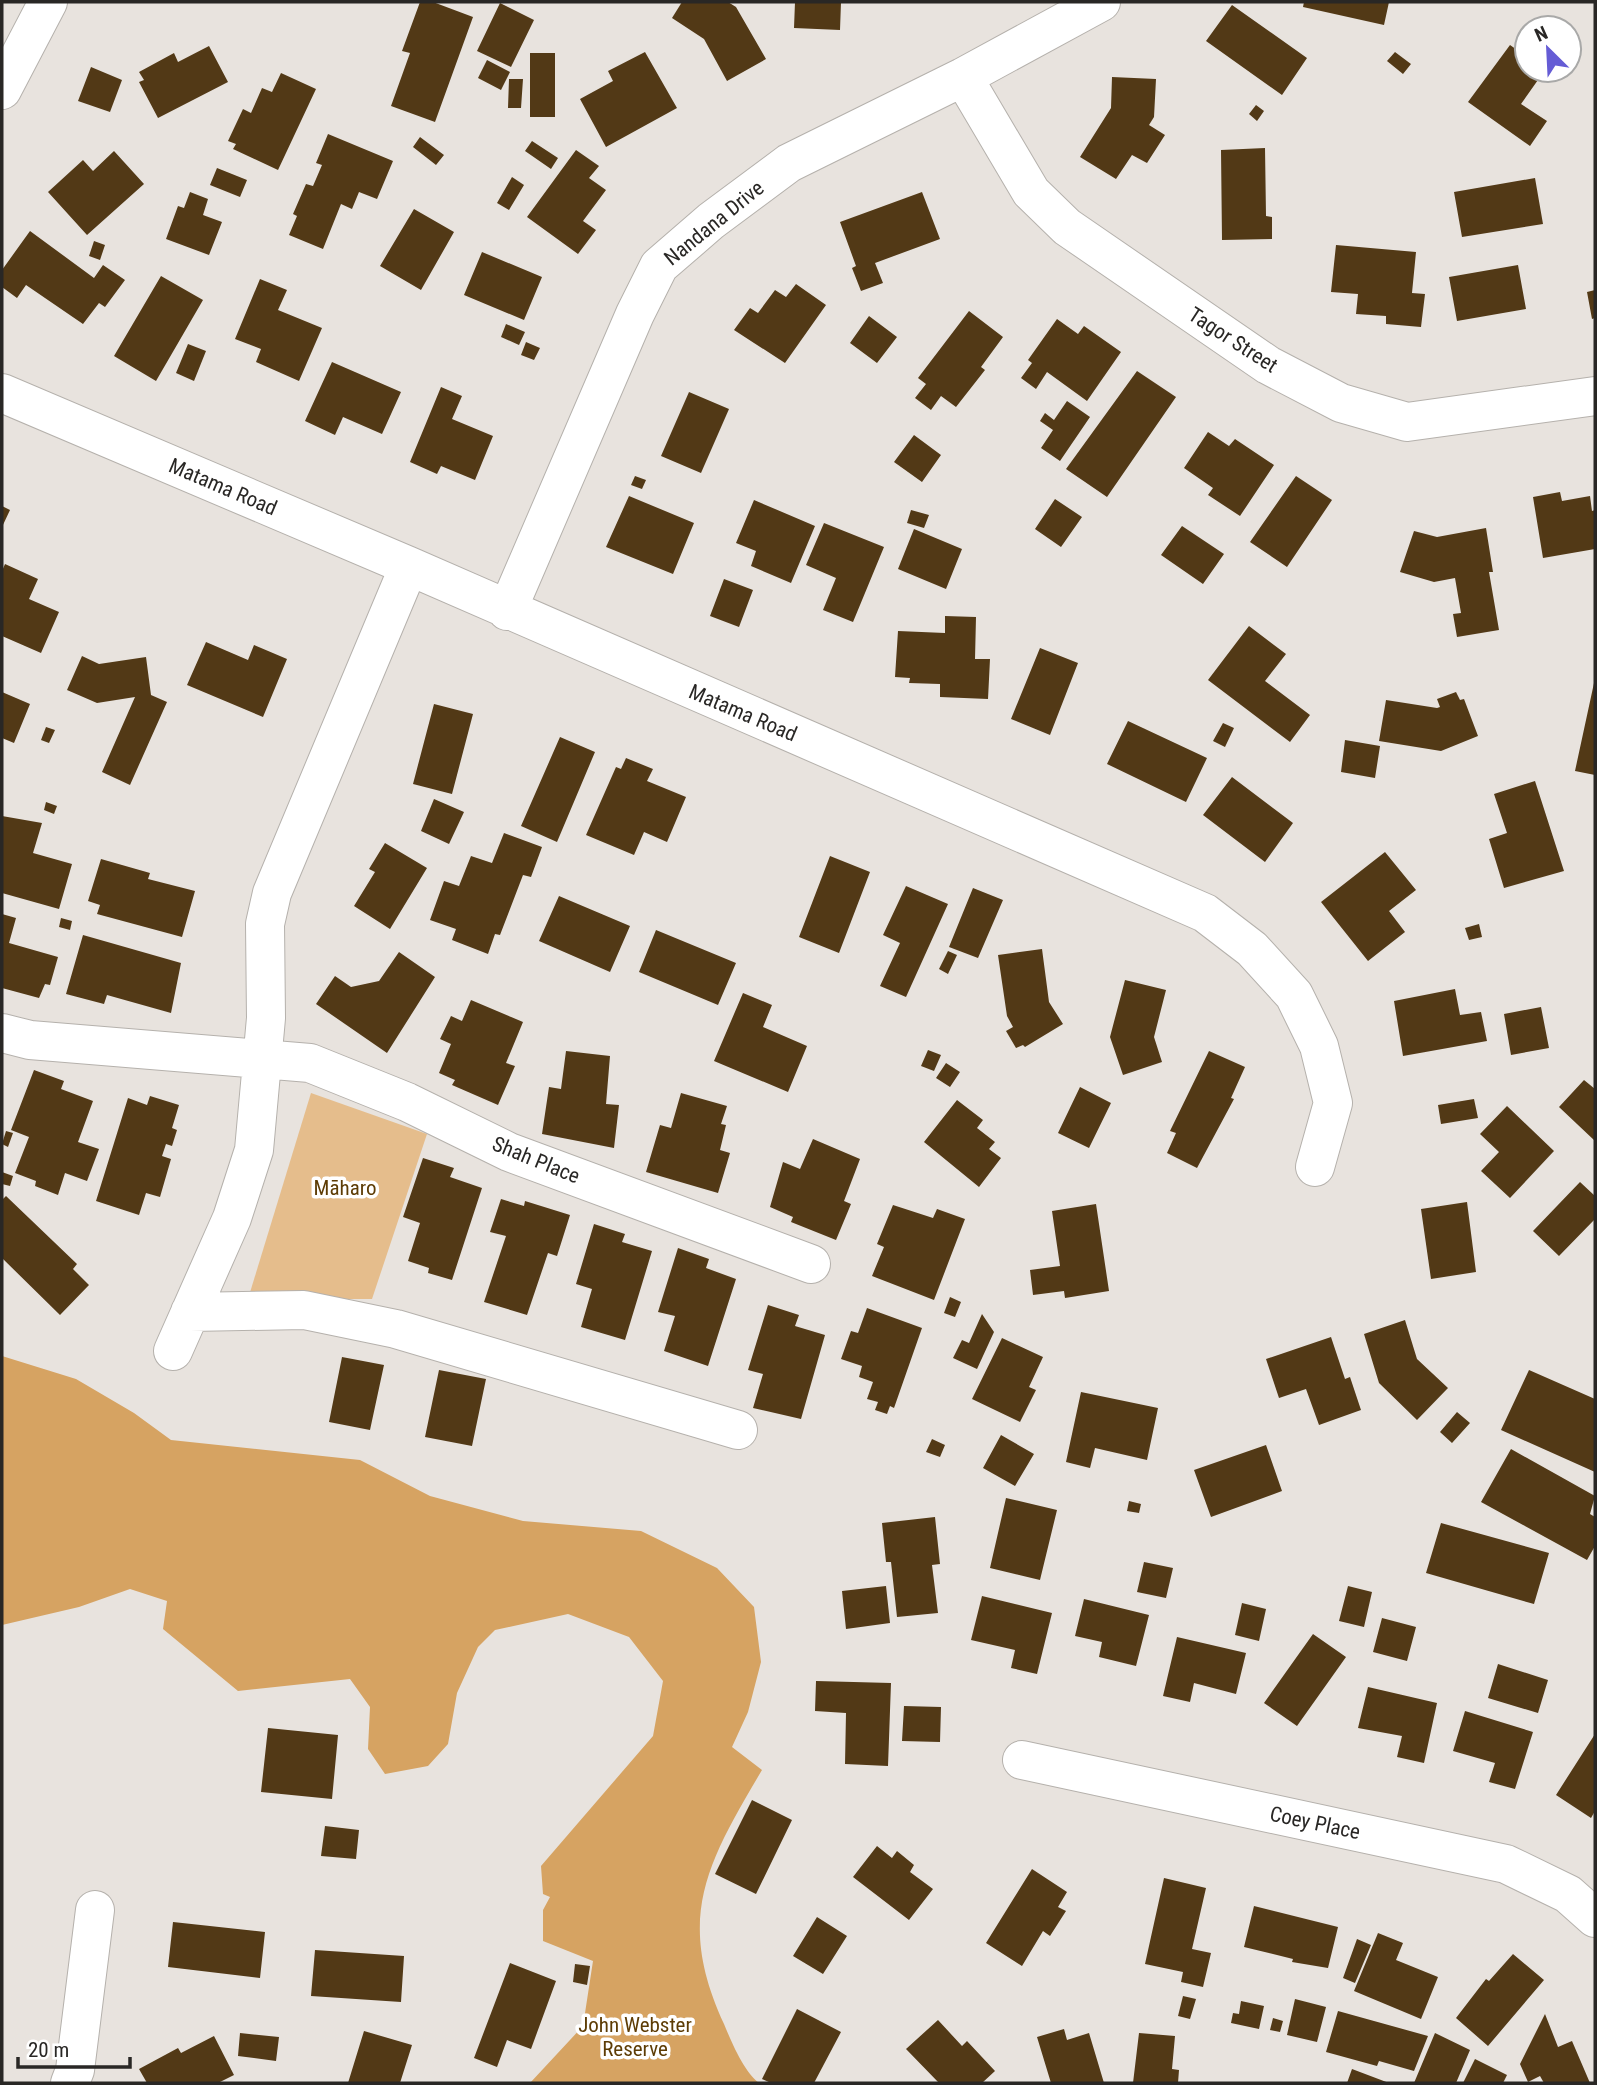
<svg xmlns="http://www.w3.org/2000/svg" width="1597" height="2085" font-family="'Roboto Condensed',sans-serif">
<rect width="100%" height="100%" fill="#e8e3de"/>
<path fill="#e5bd8c" d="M311,1093L427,1134L372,1299H248Z"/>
<path fill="#d6a362" d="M2,1356L76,1379L134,1413L171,1440L360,1460L430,1496L523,1521L641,1531L717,1568L754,1607L761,1662L748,1712L732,1747L762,1770C707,1863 675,1918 724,2024C731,2041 744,2072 759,2083H530L583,2026L593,1961L543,1941V1910L550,1897L543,1894L541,1866L653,1736L663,1681L629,1637L568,1614L495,1630L478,1647L457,1693L448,1744L428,1766L385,1774L368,1749L370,1707L350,1679L238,1691L163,1629L167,1601L130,1589L79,1607L2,1625Z"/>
<path fill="#523916" d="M420,2H433L473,17L435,122L391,106L410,53L402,51Z
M682,2H728L736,7L766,59L727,81L704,39L672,18Z
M795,2H841L840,30L794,28Z
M1304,2H1389L1384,25L1303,7Z
M500,3L534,20L511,67L477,51Z
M1232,5L1307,58L1282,95L1206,41Z
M1510,45L1527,57V70H1545L1521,104L1547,121L1530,146L1468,102Z
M209,46L228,82L158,118L139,82L144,80L139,72L174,53L178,62Z
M645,52L677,108L606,147L580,99L613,81L608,71Z
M1395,52L1411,64L1403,74L1387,61Z
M530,53H555V117H530Z
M487,60L510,72L501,90L478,78Z
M91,67L122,80L110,112L78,101Z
M281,73L316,89L278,170L233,149L236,144L228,141L243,109L251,113L262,88L272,92Z
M1112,77L1156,79L1154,117L1149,125L1165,135L1147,163L1132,155L1116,179L1080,157L1111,108Z
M509,79H523L521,108H508Z
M1256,105L1264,111L1257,121L1249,114Z
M328,134L393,161L377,199L359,192L352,209L341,204L323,249L289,235L297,216L293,214L306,184L313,186L322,165L316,163Z
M420,137L444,155L436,165L413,147Z
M532,141L558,158L551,169L525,151Z
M1265,148L1266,216L1272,217V239L1222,240L1221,150Z
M576,150L599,166L589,178L606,190L583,221L596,230L578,254L527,217Z
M114,151L144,184L87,235L48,192L83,160L93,171Z
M217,168L247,180L240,197L210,185Z
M512,177L524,185L509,210L497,203Z
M1535,178L1543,224L1462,237L1454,192Z
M190,192L208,199L203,215L222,222L209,255L166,239L178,206L184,208Z
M922,192L940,239L875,263L883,283L861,291L852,268L856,266L840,222Z
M414,209L454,232L421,290L380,266Z
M30,231L94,278L103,265L125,280L105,307L99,303L83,324L26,285L17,298L2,287V270Z
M94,241L105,245L100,260L89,256Z
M1336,245L1416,252L1412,293L1425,294L1421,327L1386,324V316L1356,314L1358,294L1331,292Z
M482,252L542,277L524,320L464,295Z
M1518,265L1526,309L1457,321L1449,277Z
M161,276L203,300L156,381L114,356Z
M260,279L287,290L278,310L322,328L299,381L256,362L261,349L235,339Z
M796,284L826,305L785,363L734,330L750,308L758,313L775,290L786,297Z
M1595,290V318L1592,319L1587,292Z
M969,311L1003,337L981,367L985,370L956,407L941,396L931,410L915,398L926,384L918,378Z
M869,316L897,337L877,363L850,343Z
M1057,319L1078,334L1084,326L1121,352L1087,401L1047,372L1036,389L1021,378L1032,363L1028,360Z
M506,324L525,332L519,345L501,337Z
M526,342L540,348L534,360L521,355Z
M188,344L206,351L194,381L176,373Z
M332,362L401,392L382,434L343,417L335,435L305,421Z
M1137,371L1176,397L1107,497L1066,469Z
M441,387L462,396L452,419L493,436L475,480L441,466L437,474L410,462Z
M689,392L729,409L701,473L661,456Z
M1067,401L1090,417L1060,461L1041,448L1053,430L1040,421L1045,413L1054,420Z
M1208,432L1229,446L1235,439L1274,465L1240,516L1208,495L1213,488L1184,468Z
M914,435L941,455L922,482L894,462Z
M635,476L646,480L642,489L631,485Z
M1296,476L1332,500L1287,567L1250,542Z
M1560,492L1562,501L1590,496L1592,511L1595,510V549L1543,558L1533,497Z
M629,496L694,523L673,574L606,547Z
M1055,499L1082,517L1061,547L1035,529Z
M754,500L815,526L791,583L751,566L756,551L736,543Z
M2,506L10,510L2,527Z
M911,510L929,515L924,528L907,523Z
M824,523L884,547L853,622L823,610L836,578L806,565Z
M1182,526L1224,554L1203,584L1161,555Z
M1486,528L1493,572H1489L1499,630L1457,637L1453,614L1461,613L1455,578L1434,582L1400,572L1414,531L1437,537Z
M914,529L962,549L946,589L898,569Z
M5,564L38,579L29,599L59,612L41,653L2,636V571Z
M724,579L753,590L739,627L710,616Z
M945,616L976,617L975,659H990L988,699L940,697V684L909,683L910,678L895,677L898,631L945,633Z
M1249,626L1286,654L1265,681L1310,715L1290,742L1208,680Z
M206,642L248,660L254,645L287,659L263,717L187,685Z
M1040,648L1078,663L1050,735L1011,719Z
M82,656L99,664L146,657L151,695L167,702L130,785L102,772L135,697L97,703L67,690Z
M1594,683L1595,684V775L1575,771Z
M2,692L30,704L14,743L2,738Z
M1456,692L1460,700L1464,699L1478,736L1441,751L1379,741L1386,700L1437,708L1440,707L1437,699Z
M434,704L473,714L452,794L413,784Z
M1128,721L1207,758L1186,802L1107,764Z
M1223,723L1234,728L1225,747L1213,741Z
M46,727L55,730L49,743L41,740Z
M560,737L595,752L557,842L521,826Z
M1345,740L1380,746L1375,778L1341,772Z
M626,758L653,769L647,781L686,797L667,842L644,832L634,855L586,835L616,767L621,769Z
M1232,777L1293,823L1265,862L1203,815Z
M1535,781L1564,871L1504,888L1489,839L1507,833L1494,794Z
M434,799L464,812L449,844L421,831Z
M46,802L57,806L54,814L44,810Z
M2,816L42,823L33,853L72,864L59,909L2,893Z
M504,833L542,847L531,877L523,875L500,935L495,934L488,954L452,940L456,929L430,920L444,881L459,886L471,856L492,863Z
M385,843L427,868L390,929L354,906L375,872L369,869Z
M1385,852L1416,890L1389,911L1405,932L1368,961L1321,902Z
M830,856L870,872L839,953L799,937Z
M101,859L150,873L148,879L195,891L182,937L97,914L100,905L88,901Z
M906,886L948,904L906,997L880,986L900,943L883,935Z
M973,888L1003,900L978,958L949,947Z
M559,896L630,926L610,972L539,941Z
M2,914L16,918L9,943L58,957L50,985L45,984L39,998L2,988Z
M61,918L72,921L70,930L59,927Z
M1479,924L1482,937L1469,940L1465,928Z
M656,930L736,963L718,1005L639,972Z
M83,935L181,963L171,1013L107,995L104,1004L66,994Z
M1042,949L1049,1002L1063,1024L1025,1047L1023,1045L1016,1048L1006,1031L1013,1027L1007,1016L998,955Z
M948,951L957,955L948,974L939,969Z
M399,952L435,977L387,1053L316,1004L335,976L351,987L379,981Z
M1125,980L1166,990L1154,1037L1162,1062L1123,1075L1110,1037Z
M1455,989L1460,1015L1481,1012L1487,1041L1403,1056L1394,1001Z
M743,993L772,1005L763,1027L807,1046L788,1092L714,1061Z
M471,1000L523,1022L506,1063L515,1066L498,1105L452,1085L455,1080L439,1073L451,1044L440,1039L451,1016L462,1021Z
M1541,1007L1549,1048L1511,1055L1504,1014Z
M928,1050L941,1055L934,1071L921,1066Z
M566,1051L610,1056L606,1104L619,1105L614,1148L542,1134L549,1087L561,1089Z
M1209,1051L1245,1067L1231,1098L1234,1099L1197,1168L1167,1153L1176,1133L1170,1131Z
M946,1063L960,1072L950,1087L936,1078Z
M34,1070L64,1081L61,1089L93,1101L78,1142L99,1149L87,1181L65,1173L58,1195L35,1186L36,1181L15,1173L29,1137L11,1130Z
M1584,1080L1595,1089V1141L1559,1107Z
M1080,1087L1111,1103L1089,1148L1058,1133Z
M681,1093L727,1106L721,1124L726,1125L720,1150L730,1153L718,1193L646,1172L660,1125L671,1128Z
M150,1096L179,1105L172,1128L177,1130L172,1146L166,1144L162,1156L171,1159L160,1197L146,1193L139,1215L96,1201L128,1098L147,1105Z
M1474,1099L1478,1118L1441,1124L1438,1105Z
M957,1100L983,1120L977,1128L995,1142L989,1149L1001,1158L979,1187L924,1142Z
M1507,1106L1554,1151L1510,1198L1481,1171L1499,1152L1480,1134Z
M6,1131L13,1133L8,1147L2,1144Z
M813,1139L860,1159L844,1201L851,1204L836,1240L791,1222L793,1217L770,1207L783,1162L800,1169Z
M423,1158L454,1168L450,1177L482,1188L452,1280L428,1273L429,1268L408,1261L420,1223L403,1217Z
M2,1172L13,1176L10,1186L2,1184Z
M1580,1182L1595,1196V1219L1559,1256L1533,1231Z
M6,1196L77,1264L73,1269L89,1285L60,1315L2,1258V1200Z
M501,1199L524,1206L525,1201L570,1215L557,1256L548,1253L527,1315L484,1302L506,1236L490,1232Z
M1467,1202L1476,1272L1431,1279L1421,1209Z
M1096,1204L1109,1291L1065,1298L1064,1291L1033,1295L1030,1270L1060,1266L1052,1211Z
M893,1205L933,1218L937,1209L965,1219L934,1300L872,1276L884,1247L877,1244Z
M594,1224L625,1234L622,1242L652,1251L625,1340L581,1327L592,1289L576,1284Z
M678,1248L709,1259L706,1268L736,1279L708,1366L664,1351L675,1316L658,1312Z
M950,1297L961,1302L955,1317L944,1313Z
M768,1305L799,1315L795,1326L825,1335L801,1419L753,1408L763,1374L748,1370Z
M867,1308L922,1328L894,1408L890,1406L887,1414L875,1410L878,1402L867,1399L873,1382L859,1377L862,1366L841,1359L851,1331L858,1333Z
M982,1314L994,1332L977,1369L953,1358L962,1340L969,1343Z
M1405,1320L1417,1359L1448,1388L1417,1420L1379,1383L1364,1334Z
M1331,1337L1345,1379L1350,1377L1361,1410L1319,1425L1306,1389L1279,1398L1266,1359Z
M1002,1338L1043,1357L1029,1387L1036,1390L1020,1422L972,1399Z
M342,1357L384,1365L370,1430L329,1422Z
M439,1370L486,1379L472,1446L425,1437Z
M1529,1370L1595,1399V1472L1501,1430Z
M1081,1392L1158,1408L1147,1460L1095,1448L1090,1468L1066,1462Z
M1457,1412L1470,1423L1452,1443L1440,1432Z
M1001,1435L1034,1454L1015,1486L983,1468Z
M932,1439L945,1445L940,1457L926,1452Z
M1266,1445L1282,1491L1211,1517L1194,1470Z
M1511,1449L1595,1496L1590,1514L1595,1517V1546L1587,1560L1481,1502Z
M1006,1498L1057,1510L1040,1580L990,1568Z
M1129,1501L1141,1504L1139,1513L1127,1511Z
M935,1517L940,1564L932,1565L938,1613L897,1617L891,1562H886L882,1523Z
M1441,1523L1549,1553L1534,1604L1426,1573Z
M1144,1562L1173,1568L1166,1598L1137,1592Z
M886,1586L890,1623L846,1629L842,1591Z
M1348,1586L1372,1592L1364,1627L1339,1621Z
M982,1596L1052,1613L1037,1674L1011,1668L1015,1650L971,1640Z
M1084,1599L1149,1615L1136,1666L1099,1657L1102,1642L1075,1636Z
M1242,1603L1266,1609L1259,1641L1235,1635Z
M1382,1618L1416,1627L1407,1661L1373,1652Z
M1313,1634L1346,1657L1297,1726L1264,1703Z
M1177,1637L1246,1653L1236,1694L1194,1683L1190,1702L1163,1696Z
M1498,1664L1548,1680L1538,1713L1488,1698Z
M816,1681L891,1683L888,1766L845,1764L846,1713L815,1711Z
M1368,1687L1437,1703L1424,1763L1397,1757L1402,1736L1358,1728Z
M904,1706L941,1707L940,1742L902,1741Z
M1465,1711L1533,1732L1515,1789L1489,1782L1495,1763L1453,1751Z
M268,1728L338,1735L332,1799L261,1792Z
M1595,1734V1811L1591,1818L1556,1795Z
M752,1800L792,1820L756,1894L715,1874Z
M325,1826L359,1830L356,1859L321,1856Z
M877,1846L892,1858L897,1851L914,1865L910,1872L933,1889L909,1920L853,1877Z
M1032,1869L1067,1892L1058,1907L1066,1911L1050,1936L1043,1931L1022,1966L986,1943Z
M1164,1878L1206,1888L1192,1949L1211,1953L1203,1987L1181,1982L1183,1972L1145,1964Z
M1254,1906L1338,1927L1328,1968L1292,1962L1293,1959L1244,1947Z
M817,1917L847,1936L823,1974L793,1956Z
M173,1922L265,1932L260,1978L168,1967Z
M1378,1933L1403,1943L1396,1960L1438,1977L1421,2019L1354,1991Z
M1357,1939L1371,1945L1355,1983L1343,1978Z
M315,1950L404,1956L401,2002L311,1996Z
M1513,1954L1544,1980L1488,2046L1456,2018L1486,1979L1489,1981Z
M510,1963L556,1981L531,2049L507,2040L497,2067L474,2058Z
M575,1964L590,1966L587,1985L573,1982Z
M1183,1996L1196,1999L1190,2019L1178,2016Z
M1295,1999L1326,2007L1317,2042L1287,2035Z
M1241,2001L1264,2006L1259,2029L1231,2023L1233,2013L1239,2014Z
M797,2009L841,2032L814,2083H771L762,2079Z
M1338,2011L1428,2036L1414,2071L1379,2061L1377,2066L1326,2052Z
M1545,2014L1558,2047L1572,2041L1590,2083H1544L1540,2076L1528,2082L1520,2064Z
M1273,2018L1283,2021L1280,2032L1270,2030Z
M938,2020L962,2046L967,2041L995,2071L982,2083H939L906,2049Z
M1064,2029L1067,2040L1089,2033L1104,2083H1051L1037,2037Z
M364,2031L412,2045L400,2083H348Z
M240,2033L279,2037L276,2061L238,2056Z
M1139,2033L1175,2036L1172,2069L1179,2070L1178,2083H1133Z
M1435,2033L1470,2050L1456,2083H1414Z
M214,2036L234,2075L218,2083H147L139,2069L178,2048L181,2053Z
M1475,2059L1507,2075L1503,2083H1463Z
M1352,2069L1389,2083H1347Z"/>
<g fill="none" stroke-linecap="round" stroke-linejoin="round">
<defs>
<path id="minor" d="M963,77L1031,192L1067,227L1268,365L1341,403L1407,422L1595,396
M2,393L409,566L1205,913L1252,949L1294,995L1319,1046L1333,1103L1315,1167
M507,611L635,314L659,266L711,221L789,163L963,77L1101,2
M2,1033L30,1040L310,1063L407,1102L509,1152L811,1264
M190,1312L304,1310L396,1329L738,1430
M173,1351L232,1218L254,1150L266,1018L265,924L272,893L409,566
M1022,1760L1506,1864L1568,1894L1595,1918
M70,2083L75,2070L95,1910"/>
<path id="major" d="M2,90L48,2"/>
</defs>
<use href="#minor" stroke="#b5b1ac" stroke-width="40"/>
<use href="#major" stroke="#b5b1ac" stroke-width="40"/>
<use href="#minor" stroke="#fff" stroke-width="38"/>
<use href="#major" stroke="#fff" stroke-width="38"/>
</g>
<g text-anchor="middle" stroke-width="7" stroke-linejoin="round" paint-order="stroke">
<g font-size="21" fill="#292725" stroke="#fff">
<text transform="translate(714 223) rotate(-39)" y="7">Nandana Drive</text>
<text transform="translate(1233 340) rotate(33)" y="7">Tagor Street</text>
<text transform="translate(223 487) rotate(23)" y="7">Matama Road</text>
<text transform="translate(743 713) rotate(23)" y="7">Matama Road</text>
<text transform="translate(536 1160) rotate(22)" y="7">Shah Place</text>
<text transform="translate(1315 1823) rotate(12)" y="7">Coey Place</text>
</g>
<g font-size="21" fill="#5d3c05" stroke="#fff">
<text x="345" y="1195">Māharo</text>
<text x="635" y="2032">John Webster<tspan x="635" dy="24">Reserve</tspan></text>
</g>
</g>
<rect width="1597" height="2085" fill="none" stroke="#292725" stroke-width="7"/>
<g transform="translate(1548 49) rotate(336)"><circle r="33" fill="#ffffff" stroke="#a9a9a8" stroke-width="2"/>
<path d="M0-5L12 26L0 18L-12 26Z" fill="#655cd5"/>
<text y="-10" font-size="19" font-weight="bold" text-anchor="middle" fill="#292725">N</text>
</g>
<path d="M18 2057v10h112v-10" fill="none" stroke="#292725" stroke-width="3.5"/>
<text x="28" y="2057" font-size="21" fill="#292725" stroke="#ffffff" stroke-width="5" paint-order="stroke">20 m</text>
</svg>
